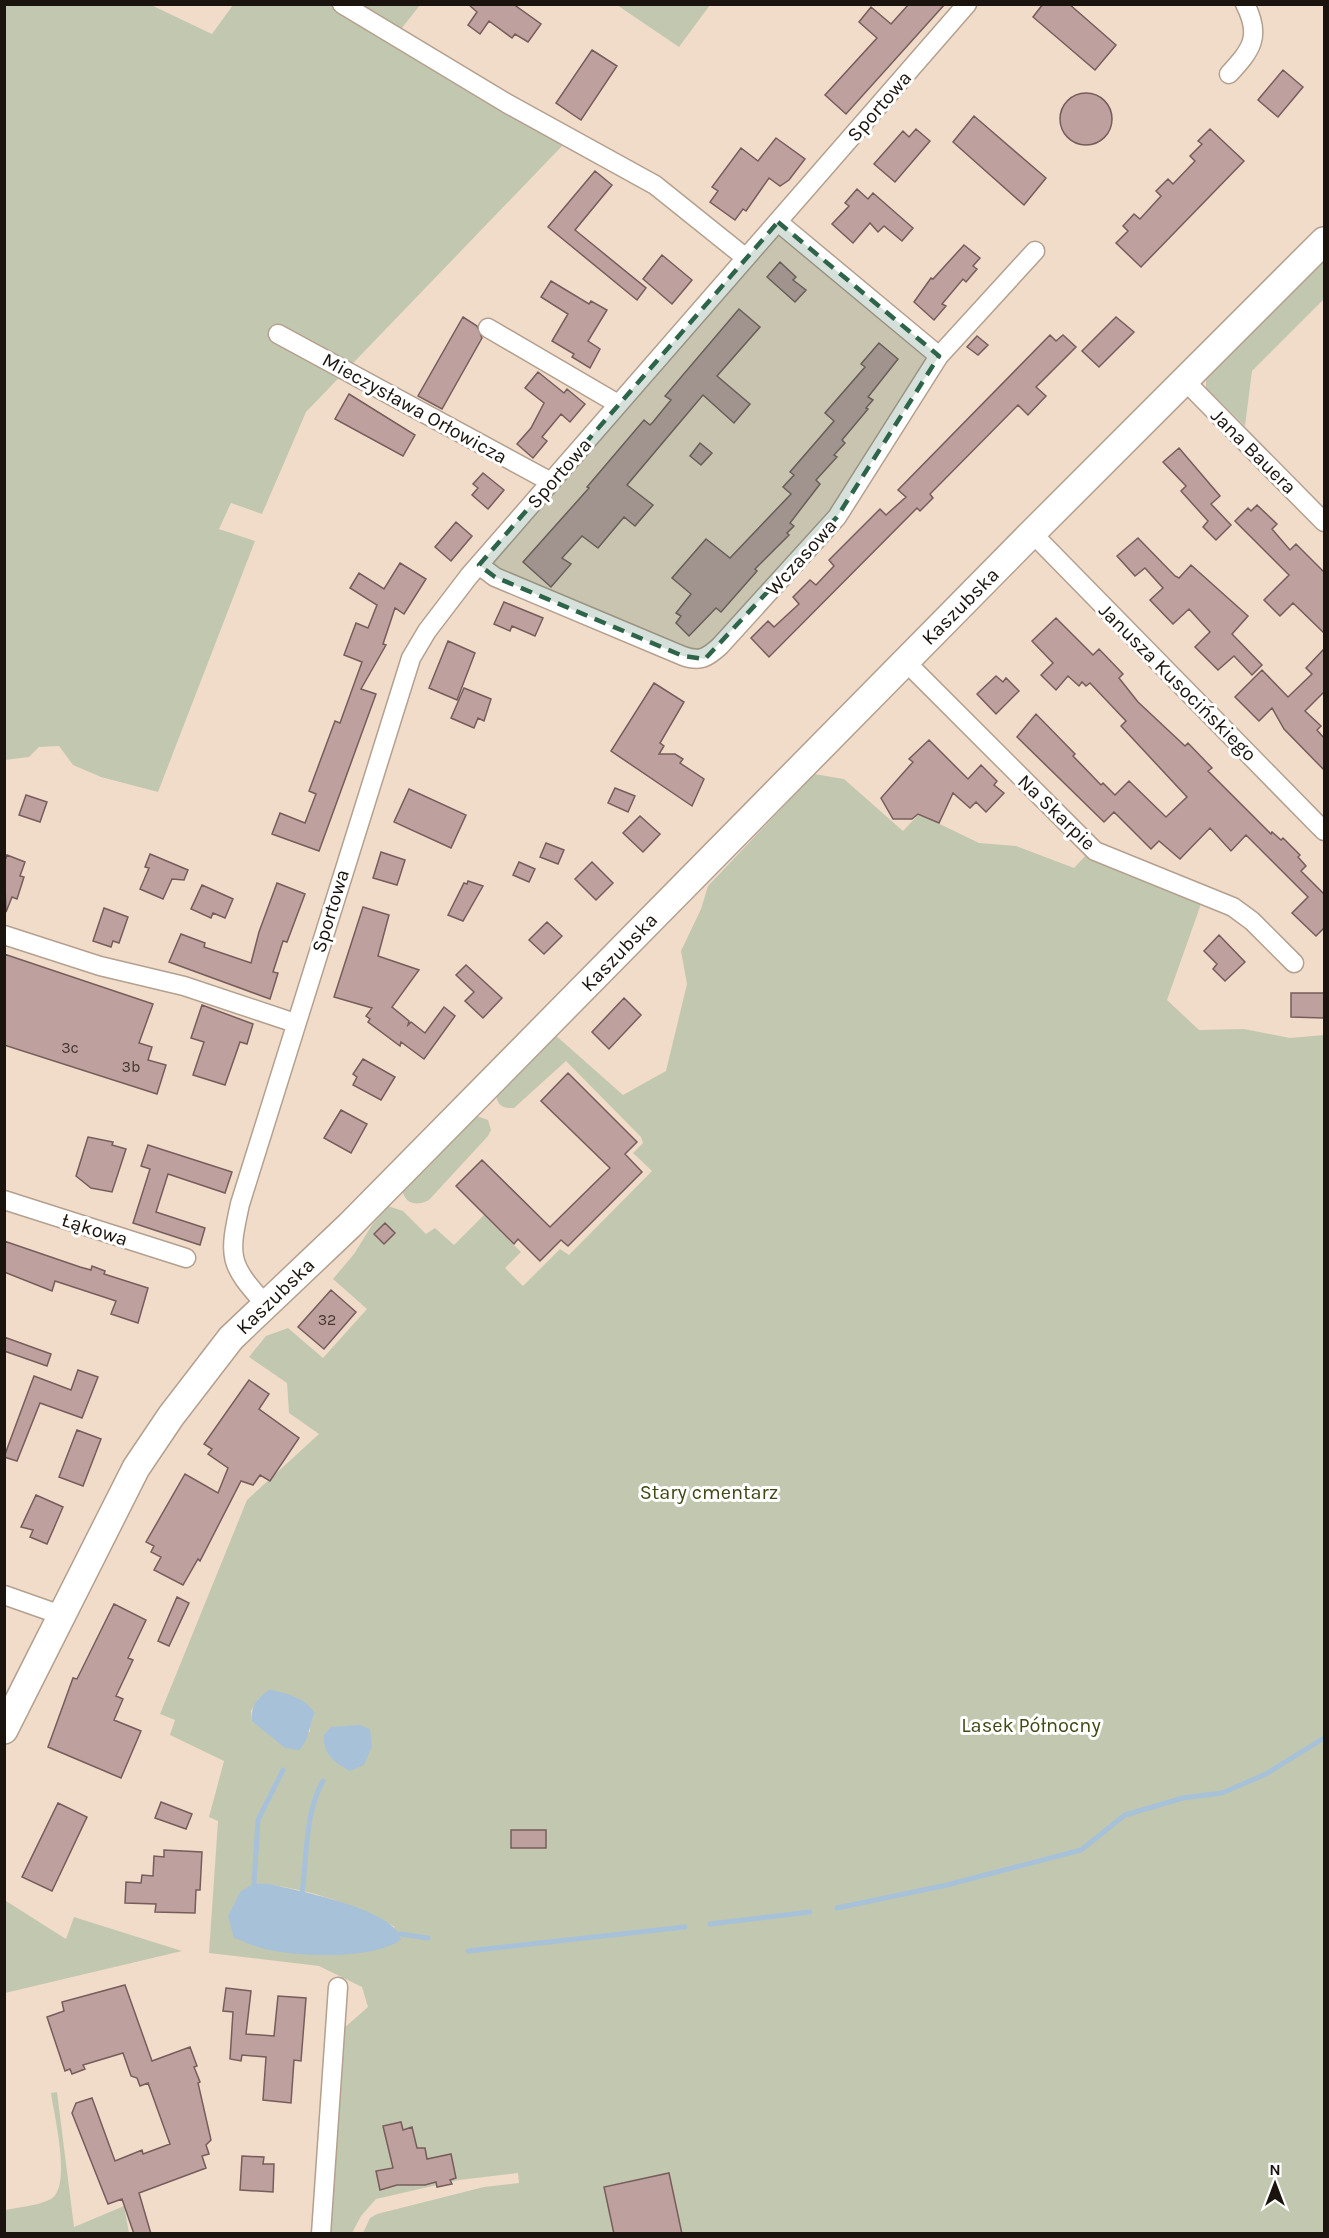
<svg xmlns="http://www.w3.org/2000/svg" width="1329" height="2238" font-family="Karla,sans-serif">
<rect width="100%" height="100%" fill="#f1dcca"/>
<path fill="#c2c8af" fill-rule="evenodd" d="M4,5H151L212,34L233,5H337L563,145L306,412L262,514L231,503L219,529L255,541L158,792L101,777L73,765L59,746L39,747L29,757L5,760Z
M355,5H420L398,33Z
M617,5H710L679,47Z
M1324,254V299L1252,371L1245,426L1206,388V375Z
M814,774L844,779L903,831L919,814L979,843L1016,846L1074,868L1086,855L1117,871L1201,904L1167,1000L1199,1030L1244,1029L1290,1038L1324,1035V2233H363L370,2218L377,2214L484,2187L519,2183L518,2173L459,2180L376,2199L361,2216L352,2233H328L343,2029L368,2007L362,1987L319,1966L209,1953L218,1821L209,1817L224,1761L170,1735L175,1720L160,1714L247,1500L319,1434L289,1413L287,1383L249,1357L266,1336L288,1328L323,1358L367,1309L333,1279L354,1254L372,1225L388,1206L403,1211L426,1234L435,1228L454,1245L484,1215L521,1252L505,1268L523,1286L560,1249L569,1255L652,1171L633,1153L643,1143L641,1137L566,1061L514,1108C502,1109 496,1104 496,1092L553,1033L623,1095L666,1071L687,984L681,951L701,909L708,886ZM259,1698L315,1714L310,1724V1732L252,1721L251,1711ZM254,1883C302,1887 353,1903 395,1927L353,1953L342,1954Z
M474,1115L488,1120L491,1130L488,1136L429,1200C416,1207 404,1204 402,1188Z
M6,1901L66,1939L74,1917L182,1951L5,1993Z
M57,2092L74,2227L124,2206L129,2233H5V2210C19,2207 38,2206 51,2199C72,2186 54,2115 51,2093Z"/>
<path fill="#a7c1d9" d="M269,1690C285,1692 308,1699 315,1714C308,1726 310,1740 299,1750L285,1748L252,1721C250,1706 258,1698 269,1690Z
M360,1725L370,1729L372,1746L364,1765L350,1771C334,1762 323,1755 324,1735L331,1727Z
M254,1883L270,1884C297,1891 397,1909 401,1940C371,1960 299,1957 265,1949C254,1947 244,1941 234,1938L228,1916L240,1892Z"/>
<g fill="none" stroke-linecap="round" stroke-linejoin="round">
<path stroke="#a7c1d9" stroke-width="5" d="M254,1883L258,1820L283,1770
M302,1893C307,1857 305,1812 323,1781
M837,1908L947,1885L1081,1850L1125,1815L1183,1798L1222,1793L1266,1774L1324,1738
M710,1924L810,1912
M400,1934L428,1938
M468,1951L685,1927"/>
</g>
<path fill="#bea19f" stroke="#765d5b" stroke-width="1.5" d="M468,4H513L541,24L528,42L515,34L512,38L489,21L480,34L468,25L477,12Z
M909,4H945L846,114L825,95L877,38L859,22L871,7L891,24Z
M1043,4H1069L1116,45L1095,70L1033,17Z
M592,50L617,66L581,120L556,103Z
M1283,70L1303,87L1278,117L1258,100Z
M1060 119a26 26 0 1 1 52 0a26 26 0 1 1-52 0Z
M974,116L1046,178L1024,205L953,142Z
M916,129L930,141L895,182L874,164L903,131L909,137Z
M1210,129L1244,161L1141,267L1116,243L1128,231L1123,226L1134,214L1140,219L1161,196L1156,191L1168,179L1173,184L1195,161L1190,156L1202,144L1198,141Z
M776,138L805,159L789,180L780,186L769,178L746,211L743,209L735,220L710,202L718,191L712,187L741,148L758,161Z
M595,171L612,185L575,230L646,288L637,300L548,227Z
M857,189L868,199L873,193L913,228L902,241L884,226L878,232L870,223L853,243L832,224L849,206L845,203Z
M964,245L980,258L973,266L977,269L966,282L963,279L942,304L946,306L934,320L914,302L931,278L933,279Z
M662,255L692,280L672,304L643,279Z
M780,262L796,277L793,280L806,290L795,302L767,277Z
M551,281L589,304L591,301L607,310L588,341L600,349L590,368L572,357L574,354L552,341L568,314L541,297Z
M739,309L760,327L717,376L750,404L734,423L703,395L627,485L653,505L635,526L624,517L598,548L582,536L562,558L571,564L551,587L523,562L589,488L587,487L644,420L650,425L653,422L671,400L665,396Z
M463,317L477,326L482,338L442,409L418,396Z
M1116,317L1134,332L1099,367L1082,351Z
M1050,335L1056,341L1063,335L1076,347L1036,387L1046,396L1028,415L1018,405L930,494L933,498L920,511L917,508L769,657L751,638L768,621L774,627L799,604L793,597L810,580L816,585L834,566L829,560L880,509L886,515L906,497L898,490Z
M977,336L988,345L978,355L967,347Z
M879,343L898,359L868,397L873,400L866,408L868,409L842,440L845,443L834,455L837,457L816,480L820,484L790,523L794,526L787,533L789,535L755,569L757,571L721,612L716,608L689,636L676,623L681,616L676,613L691,594L672,578L706,539L730,558L791,494L783,487L794,475L790,472L834,421L825,413L865,367L861,364Z
M538,372L564,393L567,389L585,404L570,422L561,414L542,437L547,441L533,458L517,444L531,428L544,403L525,388Z
M349,394L415,435L403,456L335,419Z
M700,443L712,453L701,465L690,456Z
M1179,448L1220,496L1211,504L1231,525L1216,540L1203,527L1208,521L1181,491L1186,486L1163,462Z
M483,473L504,490L488,509L472,495L478,488L473,484Z
M1257,505L1277,524L1272,529L1290,550L1296,544L1324,572V633L1293,603L1280,616L1264,600L1289,575L1235,521L1248,508L1251,511Z
M456,522L472,536L451,561L435,547Z
M1138,538L1175,576L1179,578L1191,565L1248,616L1232,634L1262,665L1252,675L1234,656L1218,670L1195,647L1210,632L1189,609L1173,624L1150,600L1163,588L1145,568L1135,576L1117,556Z
M400,563L426,579L404,614L395,608L383,644L386,645L361,689L376,694L319,851L272,834L280,813L305,823L316,794L309,791L335,721L340,723L362,662L344,655L356,623L368,628L377,605L350,588L359,573L384,589Z
M504,602L543,618L535,636L512,626L510,631L494,624Z
M1056,618L1093,655L1099,649L1123,674L1119,678L1138,702L1185,746L1188,743L1212,768L1208,771L1271,834L1272,832L1281,840L1283,838L1300,855L1298,857L1306,866L1301,871L1324,894V928L1316,936L1292,913L1308,897L1246,835L1231,851L1210,828L1180,859L1159,841L1151,849L1114,812L1104,822L1017,737L1036,714L1075,754L1073,756L1101,785L1103,783L1115,795L1129,781L1166,817L1187,797L1121,726L1126,721L1090,683L1086,686L1082,682L1079,686L1068,676L1056,690L1041,675L1053,663L1032,641Z
M448,641L475,653L457,700L429,688Z
M1324,649V692L1305,711L1321,726L1317,730L1324,738V770L1284,729L1272,708L1259,721L1235,697L1262,670L1288,697L1312,674L1306,668Z
M996,676L1003,682L1006,678L1019,691L996,714L977,694Z
M654,683L684,702L660,743L664,746L659,754H675L683,759L680,763L704,779L692,806L611,751Z
M464,688L491,699L484,721L478,718L474,728L451,718Z
M929,740L968,779L981,765L997,781L994,785L1004,793L986,812L976,802L970,808L953,793L939,823L918,814L912,819H893L881,798L913,762L909,759Z
M615,788L635,796L628,812L608,803Z
M409,789L466,815L451,848L394,822Z
M26,795L47,802L40,822L19,815Z
M640,816L660,834L643,852L623,833Z
M546,843L564,850L558,864L540,857Z
M381,852L405,860L397,885L373,878Z
M150,854L188,870L184,880L172,879L163,899L140,889L149,868L145,867Z
M7,855L25,862L20,876L24,877L17,899L12,897L6,912L4,863Z
M519,862L535,869L529,882L513,875Z
M592,862L613,883L596,900L575,879Z
M468,881L483,886L463,921L448,915L464,883L467,884Z
M277,883L305,894L287,942L283,941L273,972L278,973L270,999L169,962L181,934L205,943L204,947L251,963L259,932Z
M202,885L233,899L225,918L213,913L211,918L191,909Z
M363,907L389,915L378,956L419,970L392,1007L409,1021L408,1025L411,1022L425,1033L444,1007L455,1016L424,1059L401,1042L400,1046L368,1022L370,1019L366,1016L372,1008L334,997Z
M104,908L128,917L119,943L113,941L111,947L93,941Z
M547,922L562,936L544,954L529,940Z
M1219,935L1245,962L1225,981L1213,969L1217,964L1204,951Z
M4,954L153,1004L139,1043L152,1047L148,1060L166,1065L157,1094L4,1045Z
M466,965L502,998L483,1018L465,1001L474,992L456,975Z
M1291,993H1324V1018L1291,1017Z
M624,998L641,1015L609,1049L592,1032Z
M202,1005L253,1024L247,1044L240,1042L225,1085L193,1075L204,1042L191,1038Z
M363,1059L395,1077L381,1100L353,1085L357,1077L353,1074Z
M568,1073L637,1142L625,1154L642,1172L568,1246L561,1240L540,1261L518,1239L514,1244L456,1186L482,1160L550,1227L610,1168L541,1101Z
M341,1110L367,1124L351,1153L324,1138Z
M88,1137L113,1142L112,1145L126,1149L112,1192L91,1188L76,1176Z
M148,1145L232,1172L225,1193L168,1174L156,1212L205,1228L200,1245L133,1223L150,1169L141,1166Z
M385,1223L395,1233L384,1244L374,1234Z
M4,1241L80,1267L91,1270L92,1266L105,1271L104,1274L148,1288L138,1323L111,1314L116,1301L55,1281L52,1291L4,1272Z
M331,1290L356,1312L324,1349L298,1327Z
M4,1337L51,1354L47,1366L4,1351Z
M78,1370L98,1377L82,1418L40,1403L17,1461L4,1457L34,1376L71,1390Z
M249,1380L269,1394L259,1409L299,1438L270,1481L260,1475L253,1485L241,1481L200,1561L198,1559L183,1585L154,1570L161,1557L151,1552L154,1546L146,1542L185,1474L218,1493L228,1468L208,1454L212,1449L204,1444Z
M77,1430L101,1439L83,1486L59,1477Z
M36,1495L63,1507L47,1544L30,1537L33,1530L21,1527Z
M177,1597L189,1603L169,1646L158,1641Z
M114,1604L146,1620L128,1658L133,1660L116,1696L123,1699L114,1720L141,1731L121,1778L48,1747L73,1678L77,1679Z
M161,1802L192,1814L186,1829L155,1818Z
M58,1803L87,1817L52,1891L22,1877Z
M511,1830H546V1848H511Z
M164,1850L202,1852L200,1890H196L195,1913L155,1912L156,1904L125,1903L126,1882L141,1883L142,1875L153,1876L154,1856L164,1857Z
M125,1985L152,2061L190,2047L197,2066L194,2067L200,2082L198,2083L211,2140L206,2145L209,2154L202,2156L206,2168L139,2193L151,2234H134L122,2199L108,2204L72,2113L76,2103L92,2098L115,2161L142,2150L143,2154L170,2144L148,2083L140,2086L137,2078L131,2076L123,2053L83,2065L85,2069L72,2074L70,2069L65,2071L47,2017L64,2011L62,2002Z
M226,1988L251,1991L246,2034L274,2036L278,1996L306,1998L301,2061L294,2060L291,2103L263,2100L266,2057L242,2055L241,2061L230,2059L233,2012L223,2011Z
M401,2122L403,2130L412,2127L417,2148H425L427,2159L451,2154L456,2178L450,2180L452,2184L437,2187L436,2182L425,2185H397L380,2190L376,2171L393,2168L383,2126Z
M242,2156L264,2157L263,2164H274L273,2192L240,2190Z
M669,2173L682,2234H614L604,2187Z"/>
<g fill="none" stroke-linecap="round" stroke-linejoin="round">
<defs>
<path id="minor" d="M342,4L508,104L655,185L746,258
M1229,74C1251,50 1262,37 1245,4
M778,222L939,356
M488,328L618,404
M278,334L551,482
M1188,378L1193,389L1324,522
M1032,533L1324,831
M479,565L495,577L683,656C700,662 707,658 720,646L837,517L939,356L1035,251
M905,661L1095,851L1233,907L1252,921L1294,963
M4,935L100,966L184,986L295,1023
M4,1200L186,1258
M265,1304C229,1264 228,1258 240,1204L411,658L427,631L469,576L967,4
M4,1595L61,1615
M321,2234L338,1987"/>
<path id="secondary" d="M4,1730L136,1468L171,1416L231,1338L350,1225L1032,533L1324,241"/>
</defs>
<use href="#minor" stroke="#b4a08f" stroke-width="21"/>
<use href="#secondary" stroke="#b4a08f" stroke-width="30"/>
<use href="#minor" stroke="#fff" stroke-width="18"/>
<use href="#secondary" stroke="#fff" stroke-width="27"/>
</g>
<path fill="#2e644a" fill-opacity="0.2" stroke="#2e644a" stroke-width="4.5" stroke-dasharray="12 8" stroke-linejoin="round" d="M778,222L939,356L837,517L705,659L683,656L495,577L479,565Z"/>
<g text-anchor="middle" stroke-width="6" stroke-linejoin="round" paint-order="stroke">
<g font-size="16" fill="#443732">
<text x="70" y="1053">3c</text>
<text x="131" y="1072">3b</text>
<text x="327" y="1325">32</text>
</g>
<g font-size="20" fill="#1b140e" stroke="#fff">
<text transform="translate(879 106) rotate(-49)" y="7">Sportowa</text>
<text transform="translate(415 408) rotate(29)" y="7">Mieczysława Orłowicza</text>
<text transform="translate(1254 451) rotate(45)" y="7">Jana Bauera</text>
<text transform="translate(559 473) rotate(-49)" y="7">Sportowa</text>
<text transform="translate(801 557) rotate(-48)" y="7">Wczasowa</text>
<text transform="translate(960 606) rotate(-45)" y="7">Kaszubska</text>
<text transform="translate(1178 682) rotate(45)" y="7">Janusza Kusocińskiego</text>
<text transform="translate(1057 812) rotate(44)" y="7">Na Skarpie</text>
<text transform="translate(330 911) rotate(-73)" y="7">Sportowa</text>
<text transform="translate(619 952) rotate(-46)" y="7">Kaszubska</text>
<text transform="translate(95 1229) rotate(18)" y="7">Łąkowa</text>
<text transform="translate(275 1296) rotate(-44)" y="7">Kaszubska</text>
</g>
<g font-size="20" fill="#404915" stroke="#fff">
<text x="709" y="1499">Stary cmentarz</text>
<text x="1031" y="1732">Lasek Północny</text>
</g>
</g>
<rect width="1329" height="2238" fill="none" stroke="#1b140e" stroke-width="12"/>
<g transform="translate(1275 2184)" stroke="#ffffff" stroke-width="4.5" paint-order="stroke">
<path d="M0-4.5L10 22L0 15L-10 22Z" fill="#1b140e"/>
<text y="-9" font-size="16" font-weight="bold" text-anchor="middle" fill="#1b140e">N</text>
</g>
</svg>
